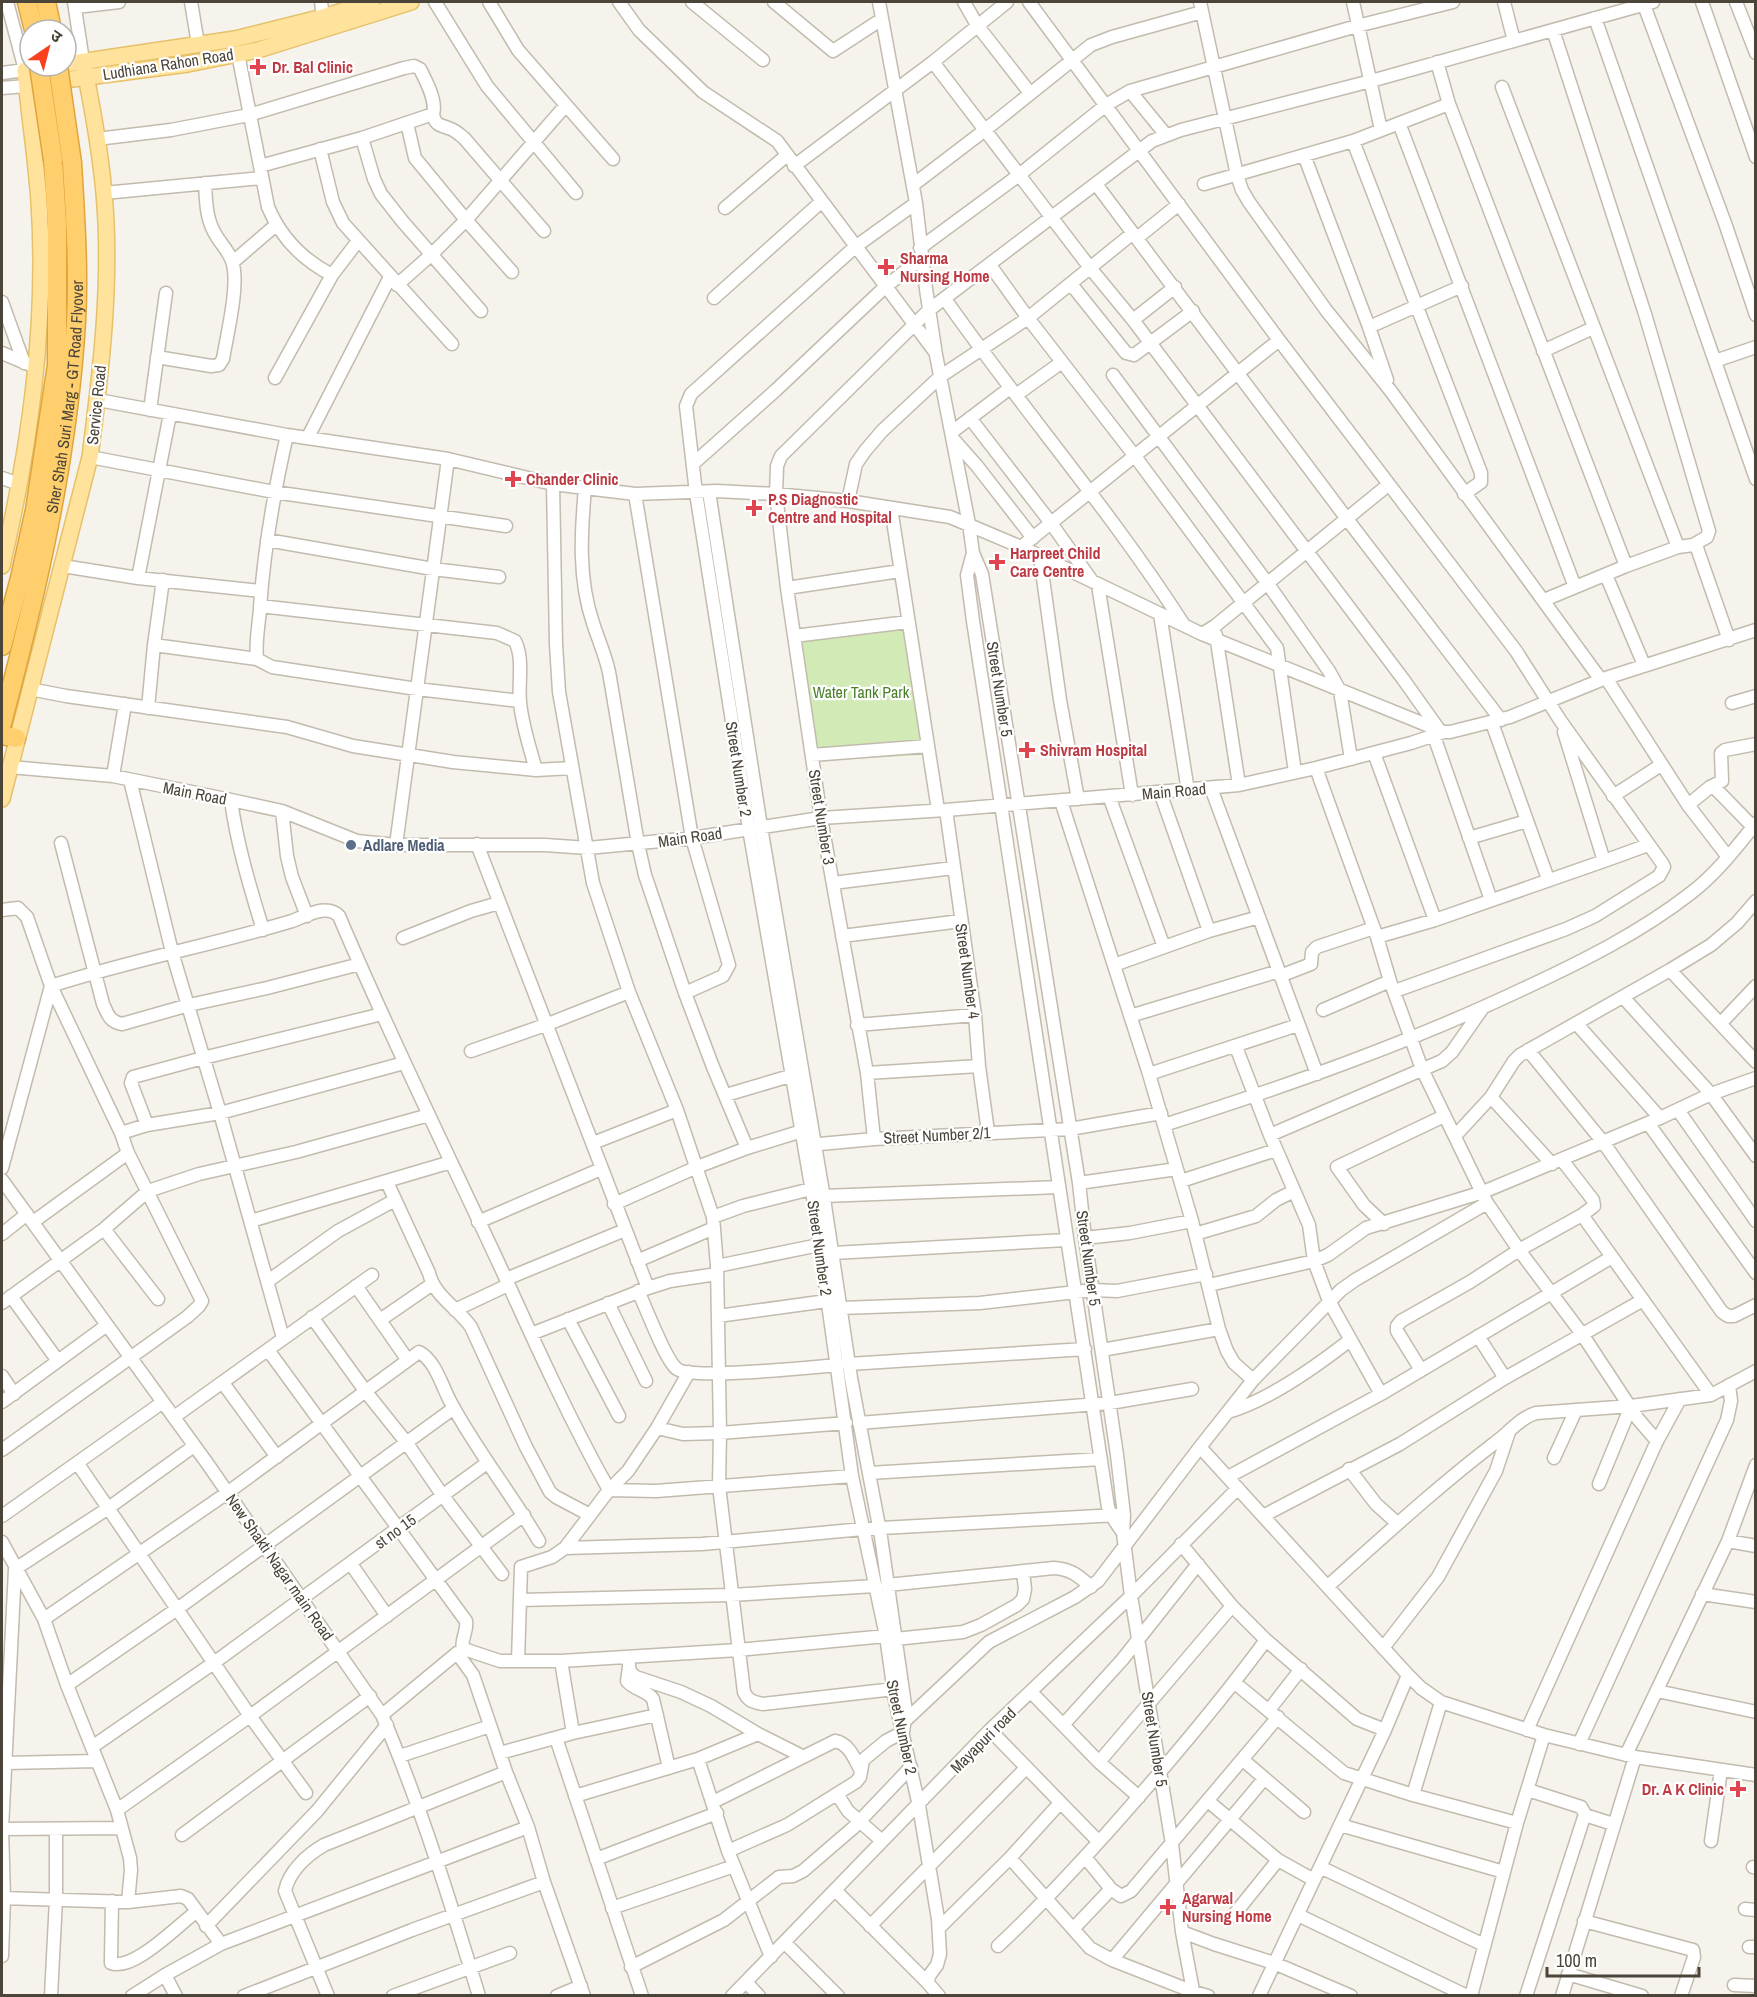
<svg xmlns="http://www.w3.org/2000/svg" width="1757" height="1997" font-family="'Archivo Narrow','Noto Sans Devanagari',sans-serif">
<rect width="100%" height="100%" fill="#f6f3ec"/>
<path fill="#d2eab5" d="M904,629L922,755L818,761L802,640Z"/>
<g fill="none" stroke-linecap="round" stroke-linejoin="round">
<defs>
<path id="minor" d="M74,2L83,61
M191,2L198,44
M321,2L323,17
M435,2L487,86L576,193
M489,2L518,50L613,159
M619,2L639,30L703,92L777,141L935,352
M692,2L763,60
M774,2L833,51L882,19
M879,2L916,203L926,289L936,355L969,524L973,553L982,574L1079,1183L1085,1238L1117,1455L1124,1515L1123,1533L1131,1596L1172,1844L1182,1932L1194,1996
M964,2L977,25L1030,93
M1029,2L1279,340L1516,651L1560,720L1662,863L1664,867L1659,876L1595,916L1566,929L1395,991
M1200,2L1237,175L1242,190L1249,202L1326,310L1390,390L1601,680
M1353,2L1381,130
M1504,2L1514,41
M1702,2L1756,157
M1736,2L1756,53
M1644,5L1725,223L1756,315
M76,7L119,2
M1595,18L1756,479
M1553,30L1645,314L1709,531L1707,537L1693,545
M238,54L268,207C281,238 303,260 332,275
M933,62L1091,269L1133,320L1175,287
M1437,62L1449,104L1626,566
M2,73L25,70L7,2
M1502,87L1678,547
M2,88L26,86
M1130,91L1166,135
M433,114C435,126 441,125 451,129C456,131 460,135 464,138L544,231
M407,123L415,158L466,220L512,272
M1399,123L1575,587
M362,138L374,179L381,194L403,222L481,311
M97,139L171,130L249,115L404,68L414,66L420,69C426,81 437,101 433,114L362,138L260,166
M1353,141L1481,473V482L1464,494
M320,149L333,202L343,223L452,344
M1304,155L1369,327L1387,380
M794,166L933,62L1007,2
M1096,184L1347,519L1501,720
M1204,184L1353,141L1449,104
M913,185L985,130L1091,45L1112,37L1202,12
M104,193L262,178
M916,203L855,247L691,394L686,406L696,493L749,829L814,1203L852,1476L886,1636L895,1700L919,1806L938,1919L940,1954L937,1965L929,1976L928,1983L939,1996
M725,208L787,155
M1137,238L1179,204
M920,248L1019,175L1106,105L1130,91L1357,26L1453,2
M233,262L276,225
M990,265L1028,318L1134,455L1277,648L1295,772
M1071,284L1126,353L1134,355L1193,311
M397,285L432,254L466,220L566,105
M714,298L821,202
M945,299C1022,409 1111,511 1184,625
M2,302L24,363
M1133,320L1403,679L1440,731
M1369,327L1462,286
M1543,351L1593,328
M2,353L28,364
M157,357L211,366L219,365L223,359C227,334 240,283 232,261C229,252 222,245 217,237C206,220 206,203 205,183
M1715,361L1756,347
M1113,375L1268,584L1329,671L1340,691L1351,759
M275,378L332,275L358,241
M1016,395L1062,362
M98,400L287,435L448,459L553,484L585,488L635,494L717,491L776,494L848,501L950,517L1021,547L1202,634L1444,732H1450L1510,717L1606,678L1756,630
M150,410L166,293
M970,418L1051,523L1092,581
M952,432L1010,388
M287,435C274,492 264,549 260,608C259,625 255,642 257,659L272,667L417,689L520,701
M308,437L390,277
M954,440L977,466L1033,538
M90,457L274,492L506,526
M694,463L776,390L885,287L922,258
M2,478L19,484
M553,484L556,644L559,692L593,883L629,992L677,1110L713,1217L717,1266L720,1433L719,1486L744,1692C748,1701 753,1702 763,1704L894,1689
M585,488C581,533 578,579 593,623C598,639 605,654 609,672L638,844L645,875L685,993L713,1067L747,1148L802,1131
M709,492L761,827L823,1192L851,1378L881,1537L906,1712L903,1732L886,1741L863,1760L860,1777L856,1782L787,1825L728,1851
M635,494L692,838L729,965L723,976L685,993
M848,501L856,464L865,451L882,431L941,376L1028,318L1133,233
M891,508L938,810
M267,540L433,569L499,577
M1021,547L1279,340
M973,553L967,575L973,621L1108,1507L1111,1515L1123,1533
M1040,557L1060,700L1078,799
M63,566L138,578L261,591
M1606,575L1644,665
M138,578L170,414
M1098,585L1132,795
M787,588L900,571
M1544,600L1626,566L1678,547L1693,545L1697,548L1729,640
M260,606L497,633L515,641C524,659 518,682 520,702C522,725 530,748 536,770
M1160,614L1188,791
M1202,634L1215,626L1388,485
M1216,635L1239,785
M794,636L908,622
M154,645L257,659
M1606,678L1688,805L1728,857
M30,689L66,696L287,727L353,746L453,762L536,770L572,768
M1732,703L1756,696
M148,708L154,645L163,580
M1492,723L1548,879
M1434,736L1491,900
M1374,753L1435,920
M812,755L928,746
M10,767L113,776L231,800L282,811L357,841L396,845H545L588,848L692,838L821,818L946,810L1239,785L1316,768L1411,743L1444,732
M1316,768L1377,937L1390,981L1422,1069L1487,1203L1519,1250L1582,1334L1638,1419L1657,1441
M113,776L125,704
M130,780L172,952L220,1113L283,1338
M1713,786L1756,830
M1211,788L1317,1074
M1109,796L1164,947
M1613,796L1661,765
M231,800C237,845 250,887 263,930
M1061,801L1149,1074L1298,1025
M1688,805L1710,787L1722,781L1721,753L1725,750L1756,744
M946,810L975,1015L979,1066L988,1132
M282,811L287,856L292,877L307,916
M1469,838L1527,821
M61,843L103,1004C108,1015 110,1022 122,1024L189,1005L267,988L360,964
M477,844L648,1288
M396,845L448,459
M1604,861L1648,845
M833,883L953,868
M2,910L18,908L27,917L51,986L121,1133L128,1153L202,1301L199,1306L187,1317L2,1450
M1209,931L1259,917
M842,936L961,921
M1377,937L1435,920L1604,861L1564,732
M403,938L471,911L499,903
M1114,965L1209,931L1160,792
M1670,970L1756,1062
M1280,976L1311,964L1312,952L1317,947L1374,928
M1623,997L1711,1094L1756,1156
M1323,1010L1390,981
M1130,1016L1279,971
M1576,1023L1660,1118
M1721,1023L1756,986
M857,1025L975,1015
M1236,1047L1270,1135L1309,1225L1314,1261L1329,1301L1381,1394
M1528,1050L1603,1142L1722,1312L1728,1316H1734L1756,1305
M471,1051L548,1024L629,992
M867,1073L979,1066
M1149,1074L1192,1221L1219,1329L1227,1351L1234,1363L1253,1380
M726,1095L790,1076
M1491,1097L1552,1164
M1678,1110L1756,1221
M1648,1123L1756,1273
M147,1125L131,1083L133,1077L203,1058L382,1014
M1164,1125C1287,1086 1409,1043 1525,988C1583,961 1641,932 1691,893C1716,874 1736,848 1756,823
M121,1133L147,1125L220,1113L404,1063
M1270,1135L1442,1061L1452,1052L1482,1009
M1455,1136L1491,1097L1514,1061L1520,1055L1670,970L1711,945L1737,923L1756,901
M874,1139L867,1073L821,818L787,588L776,494L777,466L781,456L929,310L1152,141L1181,130L1371,81L1653,2
M593,1143L677,1110
M809,1145L874,1139L1070,1129L1161,1113
M2,1168L51,986C131,960 213,945 292,921C306,916 327,903 339,916C391,1039 450,1158 506,1279C538,1350 571,1422 609,1490
M2,1180L207,1463L382,1715C421,1806 450,1901 479,1996
M1181,1181L1276,1150
M387,1182L429,1273C434,1296 458,1308 471,1327L526,1447L550,1492L556,1497L590,1515
M1079,1183L1177,1169
M824,1196L1059,1187
M614,1204L697,1167L747,1148
M1582,1215L1711,1395
M713,1217L743,1206L811,1189
M251,1221L451,1162
M33,1222L128,1153
M478,1222L601,1169
M1384,1224L1364,1205L1337,1167L1444,1116
M104,1229L158,1299
M2,1234L27,1214
M1195,1234L1256,1216L1276,1200L1294,1191
M1085,1238L1130,1233L1192,1221
M833,1253L1066,1240
M637,1261L714,1228
M717,1266L819,1245
M506,1279L625,1230
M268,1281L338,1231L395,1200
M1209,1285L1314,1261L1328,1255L1366,1228L1483,1192L1660,1118L1711,1094L1756,1078
M356,1286L407,1359
M638,1291C646,1307 665,1360 677,1369C692,1380 812,1367 838,1365
M11,1296L58,1361
M2,1303L104,1229L148,1191L199,1174L296,1152L429,1115
M608,1303L646,1381
M841,1308L980,1303L1093,1290L1117,1291L1206,1274
M455,1310L508,1285
M718,1316L827,1301
M312,1317L366,1392L406,1442L443,1496L502,1574
M568,1319L619,1416
M380,1320L431,1285
M531,1334L648,1288L670,1281L717,1274
M1478,1336L1505,1378
M268,1350L466,1621C468,1632 460,1639 463,1650
M1102,1350L1219,1329
M849,1364L1085,1349
M1421,1370L1397,1331V1326L1401,1321L1470,1282L1519,1250L1582,1215L1594,1206L1593,1200L1562,1160
M2,1376L14,1394
M223,1383L277,1457
M2,1402L107,1325
M1228,1412C1267,1401 1318,1365 1350,1340
M174,1417L372,1275
M859,1423L1110,1403L1192,1389
M657,1428L683,1434L720,1433L846,1423
M1200,1447L1408,1675L1421,1688L1441,1702L1544,1735L1635,1757L1756,1775
M1554,1458L1576,1410
M78,1464L250,1716L306,1793
M1349,1469L1376,1504L1397,1523
M869,1473L1101,1459
M1228,1477L1381,1394L1612,1257
M1599,1484L1631,1406
M609,1490L656,1491L852,1476
M2,1516L163,1402
M1263,1516L1400,1444L1505,1378L1643,1300
M1728,1541L1756,1546
M2,1542L44,1619L67,1685L117,1810L130,1858L131,1870L128,1902
M1181,1544L1232,1606L1266,1640L1357,1719L1385,1730
M565,1548L702,1544L863,1529L1117,1515
M351,1564L387,1616
M887,1585L1054,1568C1071,1569 1079,1576 1091,1587
M1328,1586C1383,1537 1437,1487 1496,1442C1510,1432 1518,1419 1536,1413L1631,1406L1711,1395L1756,1371
M1702,1594L1756,1602
M520,1600L731,1595L875,1586
M44,1619L227,1493L419,1352C435,1360 442,1386 450,1401C476,1450 511,1493 539,1541
M895,1639L963,1632L981,1625L1017,1605L1023,1599L1025,1589L1023,1572
M1383,1648L1438,1577L1496,1471L1509,1432
M457,1653L467,1650L500,1661H561L738,1650L886,1636
M628,1658L630,1672L636,1677L681,1692L711,1706L758,1734L802,1756
M518,1661L521,1567L552,1557L565,1548L609,1490L628,1471L657,1428L689,1372
M561,1661L573,1733
M629,1667L627,1681C634,1690 647,1690 653,1699L669,1768
M1235,1683L1344,1773L1413,1795L1517,1823
M67,1685L177,1609L454,1408
M1657,1691L1756,1712
M1031,1692L1099,1762L1139,1797
M1269,1710L1301,1669
M382,1715L457,1653L473,1675L506,1772L528,1827L544,1882L584,1996
M906,1720L989,1642L1075,1597L1098,1581L1200,1447L1253,1380L1341,1290L1355,1280L1487,1203
M1063,1725L1122,1660L1198,1564
M990,1730L1098,1841
M1527,1730L1657,1441L1680,1399
M556,1738L642,1996
M1579,1744L1727,1420L1731,1401L1729,1385
M92,1747L215,1662L487,1463
M500,1753L573,1733L657,1715
M1626,1755L1728,1541L1756,1465
M400,1756L490,1726
M698,1759L728,1851L771,1957
M1243,1760L1304,1812
M1099,1762L1232,1606
M5,1763L97,1761
M837,1794L848,1811L882,1841
M1413,1795L1441,1702
M575,1796L698,1759L758,1734
M1208,1801L1278,1860L1314,1880
M713,1802L835,1741C849,1743 855,1760 861,1771
M117,1810L250,1716L524,1515
M1585,1815L1613,1824
M1340,1825L1504,1872
M2,1829L122,1828
M182,1835L370,1696
M1711,1841L1721,1770
M1085,1857L1111,1889L1121,1896L1131,1891L1278,1717
M1010,1858L1090,1948L1112,1960L1194,1992L1208,1996
M596,1859L717,1813
M1320,1867L1484,1945
M1753,1867L1756,1868
M835,1890L928,1983
M2,1898L128,1902L181,1896L188,1899L221,1944
M112,1901L111,1959V1963C133,1972 178,1925 196,1912
M612,1908L734,1866
M1745,1909L1756,1910
M1298,1915L1467,1996
M1233,1916L1278,1860
M1584,1921L1693,1950L1694,1957L1681,1996
M206,1926L317,1811L387,1725
M870,1926L1026,1768
M939,1928L1010,1858L1060,1803
M1073,1929L1111,1889
M1182,1932L1214,1944L1274,1963L1351,1996
M785,1943L838,1996
M998,1946C1036,1911 1071,1872 1106,1834C1162,1771 1216,1708 1266,1640
M1749,1947H1756
M2,1956L4,1898L2,1829L15,1569L107,1509L194,1446
M1112,1960L1264,1779
M631,1967L724,1920L779,1877L793,1876L803,1871L853,1828L911,1767
M1568,1974L1642,1996
M165,1975L176,1996
M746,1982L759,1996
M1734,1985L1756,1986
M51,1996L56,1899V1829
M132,1996L165,1975L221,1944L528,1827
M244,1996L412,1930L544,1882
M328,1996L285,1891C289,1871 307,1855 324,1845L506,1772
M393,1996L510,1953
M557,1996L581,1986
M732,1996L990,1730L1131,1596L1238,1488
M1259,1996L1385,1730L1408,1675
M1471,1996L1517,1823L1544,1735
M1526,1996L1585,1814L1581,1807L1528,1790
M1562,1996L1635,1757"/>
<path id="major" d="M66,64L235,39L323,17L371,2
M49,82L188,64L258,50L411,2
M2,566C30,446 47,325 39,202C36,158 29,114 25,70L49,67
M2,799L90,457C101,371 112,280 104,193C100,149 92,105 83,61"/>
<g id="highway">
<path d="M27,2L34,30"/>
<path d="M46,2L52,30"/>
<path d="M2,646L20,578L35,510L57,365V224L53,160"/>
<path id="s1" d="M2,723C37,591 68,458 76,322C79,269 75,215 72,163"/>
<path d="M2,735L16,738"/>
</g>
</defs>
<use href="#minor" stroke="#c2bbae" stroke-width="15"/>
<use href="#major" stroke="#e6c16a" stroke-width="18"/>
<use href="#highway" stroke="#e0a43c" stroke-width="21"/>
<use href="#minor" stroke="#fff" stroke-width="12"/>
<use href="#major" stroke="#ffe39c" stroke-width="15"/>
<use href="#highway" stroke="#ffcf6e" stroke-width="18"/>
<defs>
<path id="highway-bridge" d="M39,66L53,160
M58,66L72,163"/>
</defs>
<use href="#highway-bridge" stroke="#e0a43c" stroke-width="21" stroke-linecap="butt"/>
<use href="#highway-bridge" stroke="#ffcf6e" stroke-width="18"/>
</g>
<g fill="#e0444e" stroke="#fff" stroke-width="2">
<path d="M255 58h6v6h6v6h-6v6h-6v-6h-6v-6h6z"/>
<path d="M883 258h6v6h6v6h-6v6h-6v-6h-6v-6h6z"/>
<path d="M510 470h6v6h6v6h-6v6h-6v-6h-6v-6h6z"/>
<path d="M751 499h6v6h6v6h-6v6h-6v-6h-6v-6h6z"/>
<path d="M994 553h6v6h6v6h-6v6h-6v-6h-6v-6h6z"/>
<path d="M1024 741h6v6h6v6h-6v6h-6v-6h-6v-6h6z"/>
<path d="M1735 1780h6v6h6v6h-6v6h-6v-6h-6v-6h6z"/>
<path d="M1165 1898h6v6h6v6h-6v6h-6v-6h-6v-6h6z"/>
</g>
<circle fill="#5c6f8a" stroke="#fff" stroke-width="2" cx="351" cy="845" r="6"/>
<g text-anchor="middle" stroke-width="4.5" stroke-linejoin="round" paint-order="stroke">
<g font-size="16" fill="#4b4439" stroke="#fff">
<text transform="translate(168 64) rotate(-9)" y="6">Ludhiana Rahon Road</text>
<text dy="6" stroke="none"><textPath href="#s1" startOffset="333">Sher Shah Suri Marg - GT Road Flyover</textPath></text>
<text transform="translate(96 405) rotate(-84)" y="6">Service Road</text>
<text transform="translate(1000 689) rotate(81)" y="6">Street Number 5</text>
<text transform="translate(739 769) rotate(81)" y="6">Street Number 2</text>
<text transform="translate(1174 791) rotate(-5)" y="6">Main Road</text>
<text transform="translate(195 793) rotate(11)" y="6">Main Road</text>
<text transform="translate(822 817) rotate(81)" y="6">Street Number 3</text>
<text transform="translate(690 837) rotate(-8)" y="6">Main Road</text>
<text transform="translate(968 971) rotate(82)" y="6">Street Number 4</text>
<text transform="translate(937 1135) rotate(-3)" y="6">Street Number 2/1</text>
<text transform="translate(820 1248) rotate(82)" y="6">Street Number 2</text>
<text transform="translate(1089 1258) rotate(82)" y="6">Street Number 5</text>
<text transform="translate(395 1531) rotate(-36)" y="6">st no 15</text>
<text transform="translate(280 1567) rotate(55)" y="6">New Shakti Nagar main Road</text>
<text transform="translate(902 1727) rotate(78)" y="6">Street Number 2</text>
<text transform="translate(1155 1739) rotate(81)" y="6">Street Number 5</text>
<text transform="translate(983 1740) rotate(-45)" y="6">Mayapuri road</text>
</g>
<g font-size="16" font-weight="bold" fill="#be3a42" stroke="#fff" text-anchor="start">
<text x="272" y="73">Dr. Bal Clinic</text>
<text x="900" y="264">Sharma<tspan x="900" dy="18">Nursing Home</tspan></text>
<text x="526" y="485">Chander Clinic</text>
<text x="768" y="505">P.S Diagnostic<tspan x="768" dy="18">Centre and Hospital</tspan></text>
<text x="1010" y="559">Harpreet Child<tspan x="1010" dy="18">Care Centre</tspan></text>
<text x="1040" y="756">Shivram Hospital</text>
<text x="1724" y="1795" text-anchor="end">Dr. A K Clinic</text>
<text x="1182" y="1904">Agarwal<tspan x="1182" dy="18">Nursing Home</tspan></text>
</g>
<g font-size="16" fill="#4a7f2a" stroke="#fff">
<text x="861" y="698">Water Tank Park</text>
</g>
<g font-size="16" font-weight="bold" fill="#4e5e75" stroke="#fff" text-anchor="start">
<text x="363" y="851">Adlare Media</text>
</g>
</g>
<rect width="1757" height="1997" fill="none" stroke="#4b4439" stroke-width="6"/>
<g transform="translate(48 48) rotate(35)"><circle r="28" fill="#ffffff" stroke="#b7b4b0" stroke-width="1.5"/>
<path d="M0-4.5L10 22L0 15L-10 22Z" fill="#fc3f1d"/>
<text y="-9" font-size="16" font-weight="bold" text-anchor="middle" fill="#4b4439">उ</text>
</g>
<path d="M1547 1967v9h152v-9" fill="none" stroke="#4b4439" stroke-width="3"/>
<text x="1556" y="1967" font-size="18" fill="#4b4439" stroke="#ffffff" stroke-width="4.5" paint-order="stroke">100 m</text>
</svg>
